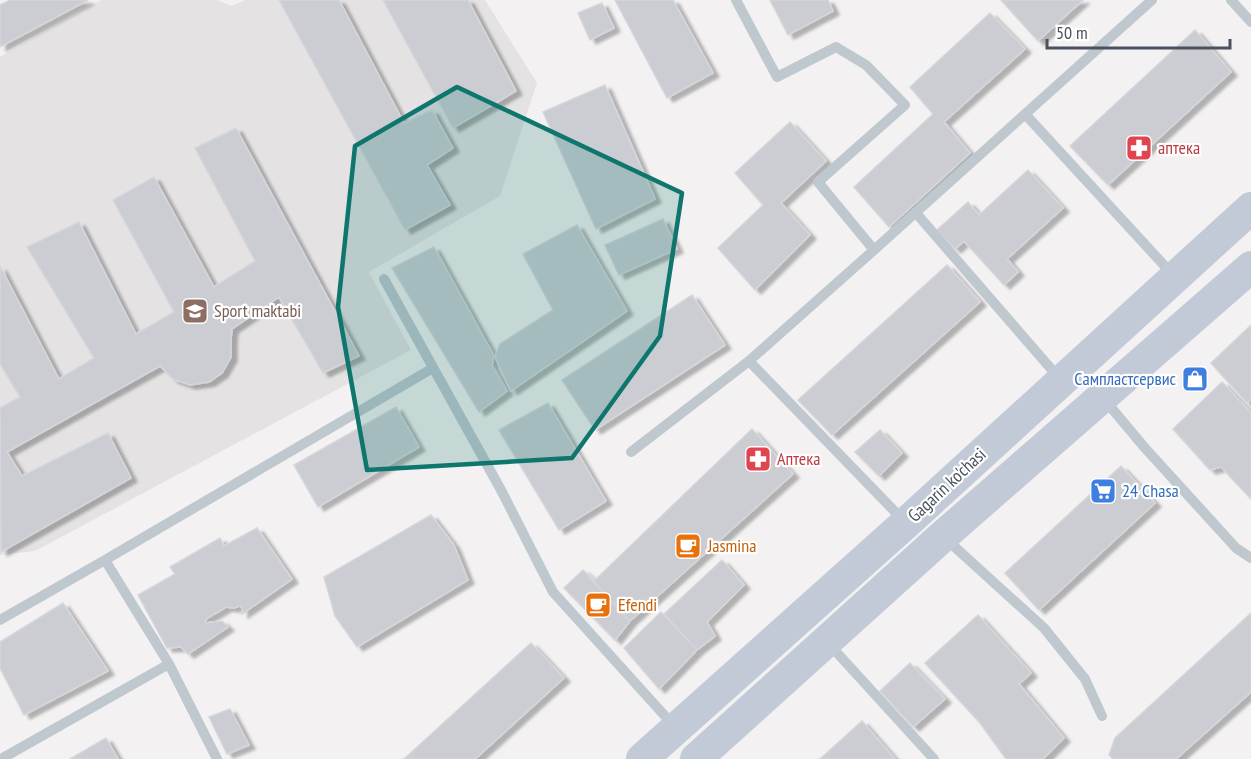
<svg xmlns="http://www.w3.org/2000/svg" width="1251" height="759" font-family="'PT Sans Narrow',sans-serif">
<defs>
<filter id="shadow"><feDropShadow dx="6" dy="4" stdDeviation="1.5" flood-color="#0004"/></filter>
</defs>
<rect width="100%" height="100%" fill="#f3f1f1"/>
<path fill="#e4e2e3" d="M101,0H217L232,6L245,0H485L537,83L500,196L369,272L411,350L35,551L0,555V57Z"/>
<path fill="#cbcdd3" stroke="#d5d6dc" stroke-width="1.5" filter="url(#shadow)" d="M10,0H88L0,47V5Z
M279,0H339L404,123L432,110L453,148L427,165L450,205L405,230Z
M383,0H468L516,91L453,128Z
M615,0H673L713,73L667,98Z
M770,0H828L833,11L788,35Z
M1001,0H1083L1038,41Z
M602,3L614,28L590,40L578,13Z
M990,13L1025,49L944,122L970,153L889,227L854,187L933,114L910,87Z
M1195,30L1231,72L1108,185L1070,146Z
M605,85L655,199L596,229L543,112Z
M790,122L826,161L781,203L810,235L755,290L718,248L763,205L735,173Z
M236,128L359,356L323,373L279,297L232,329L231,339V357L222,373L209,382L190,385L173,379L160,366L7,452L22,476L108,433L131,478L1,552L0,408L20,397L0,364V266L59,379L94,358L27,247L79,222L136,334L174,312L113,200L154,177L214,287L255,261L195,148Z
M1028,170L1063,208L1007,259L1018,272L1004,285L964,241L955,249L937,230L968,202L979,215Z
M663,219L677,249L619,275L605,245Z
M577,225L627,311L511,391L495,357L500,344L553,310L523,254Z
M434,247L494,356L492,365L507,391L479,412L392,268Z
M947,265L980,302L832,435L798,400Z
M692,295L725,345L595,430L562,380Z
M1251,325V399L1247,403L1211,363Z
M1222,382L1251,413V499L1221,467L1210,470L1173,429Z
M548,403L606,501L559,530L499,430Z
M396,407L419,447L318,507L294,465Z
M752,429L793,474L630,621L583,570L595,580Z
M880,430L902,453L879,476L855,452Z
M1121,466L1155,503L1039,610L1005,573Z
M431,515L454,545L468,580L357,647L335,616L324,577Z
M257,528L292,579L242,614V608L240,606L234,608L226,607L206,619V623L222,621L228,627L188,654L181,647L167,648L138,595L175,574L170,567L220,538L224,546Z
M722,560L744,585L707,622L715,636L697,650L664,614Z
M583,570L630,621L615,640L564,588Z
M63,603L108,671L24,715L0,668V642Z
M661,612L697,650L659,689L624,648Z
M1251,613V692L1176,759H1113L1109,755L1115,738Z
M978,615L1031,673L1019,684L1064,738L1043,759H1006L980,723L925,663Z
M531,643L564,678L475,759H404Z
M910,663L945,699L913,727L880,691Z
M230,709L249,745L227,754L209,717Z
M862,721L895,759H820Z
M106,738L118,759H70Z"/>
<g fill="none" stroke-linecap="round" stroke-linejoin="round">
<path stroke="#bfc7cf" stroke-width="10" d="M736,0L777,77L836,47L866,65L905,105L818,182L874,250
M1231,0L1251,22
M1025,114L1173,275
M916,213L1059,378
M384,279L501,490L553,592L674,726
M749,361L904,521
M1103,398L1145,448L1236,548L1251,558
M631,452L749,361L874,250L1152,0
M946,539L1044,628L1085,679L1102,716
M105,560L433,368
M0,620L105,560L169,664L217,759
M829,644L934,759
M1,759L169,664"/>
<path stroke="#c2cad7" stroke-width="32" d="M642,759L906,523L1251,208
M696,759L943,536L1251,267"/>
</g>
<path fill="#0f766e" fill-opacity="0.2" stroke="#0f766e" stroke-width="4.5" stroke-linejoin="round" d="M457,87L682,193L660,336L572,458L367,470L338,307L355,146Z"/>
<defs>
<symbol id="pharmacy-square" viewBox="-11 -11 22 22"><rect x="-9" y="-9" width="18" height="18" rx="4" fill="#e0444e" stroke="#fff"/><path d="M-2-6h4v4h4v4h-4v4h-4v-4h-4v-4h4Z" fill="#fff"/></symbol>
<symbol id="school-square" viewBox="-11 -11 22 22"><rect x="-9" y="-9" width="18" height="18" rx="4" fill="#8d6e63" stroke="#fff"/><path d="M0-5L7-2L0 1L-7-2ZM-4 1L0 2.5L4 1V4Q0 6-4 4Z" fill="#fff"/></symbol>
<symbol id="shop-square" viewBox="-11 -11 22 22"><rect x="-9" y="-9" width="18" height="18" rx="4" fill="#3f7fe0" stroke="#fff"/><path d="M-5-2.5h2.3a2.7 3.5 0 0 1 5.4 0H5L5.5 6h-11ZM-1.5-2.5h3a1.5 2.3 0 0 0-3 0Z" fill="#fff"/></symbol>
<symbol id="supermarket-square" viewBox="-11 -11 22 22"><rect x="-9" y="-9" width="18" height="18" rx="4" fill="#3f7fe0" stroke="#fff"/><path d="M-6-5.5h2.5l.6 2H6L4.5 2H-2.5L-4.4-4H-6ZM-1.5 3.2a1.3 1.3 0 1 0 .1 0ZM3 3.2a1.3 1.3 0 1 0 .1 0Z" fill="#fff"/></symbol>
<symbol id="cafe-square" viewBox="-11 -11 22 22"><rect x="-9" y="-9" width="18" height="18" rx="4" fill="#e8710a" stroke="#fff"/><path d="M-5.5-4.5H6V0H3Q3 3.5 0 3.5H-2.5Q-5.5 3.5-5.5 0ZM3-3.2v2h1.7v-2ZM-6 4.5H4V6H-6Z" fill="#fff"/></symbol>
</defs>
<g fill-rule="evenodd">
<use href="#pharmacy-square" x="1124" y="133" width="30" height="30"/>
<use href="#school-square" x="180" y="296" width="30" height="30"/>
<use href="#shop-square" x="1180" y="364" width="30" height="30"/>
<use href="#pharmacy-square" x="743" y="444" width="30" height="30"/>
<use href="#supermarket-square" x="1088" y="476" width="30" height="30"/>
<use href="#cafe-square" x="673" y="531" width="30" height="30"/>
<use href="#cafe-square" x="583" y="590" width="30" height="30"/>
</g>
<g text-anchor="middle" stroke-width="4.5" stroke-linejoin="round" paint-order="stroke">
<g font-size="18" fill="#be3a42" stroke="#fff" text-anchor="start">
<text x="1158" y="154">аптека</text>
<text x="777" y="465">Аптека</text>
</g>
<g font-size="18" fill="#785e54" stroke="#fff" text-anchor="start">
<text x="214" y="317">Sport maktabi</text>
</g>
<g font-size="18" fill="#366cbe" stroke="#fff" text-anchor="end">
<text x="1176" y="385">Сампластсервис</text>
<text x="1122" y="497" text-anchor="start">24 Chasa</text>
</g>
<g font-size="18" fill="#49525e" stroke="#fff">
<text transform="translate(947 485) rotate(-43)" y="6">Gagarin ko'chasi</text>
</g>
<g font-size="18" fill="#c56008" stroke="#fff" text-anchor="start">
<text x="708" y="552">Jasmina</text>
<text x="618" y="611">Efendi</text>
</g>
</g>
<path d="M1047 39v9h183v-9" fill="none" stroke="#49525e" stroke-width="3"/>
<text x="1056" y="39" font-size="18" fill="#49525e" stroke="#ffffff" stroke-width="4.5" paint-order="stroke">50 m</text>
</svg>
